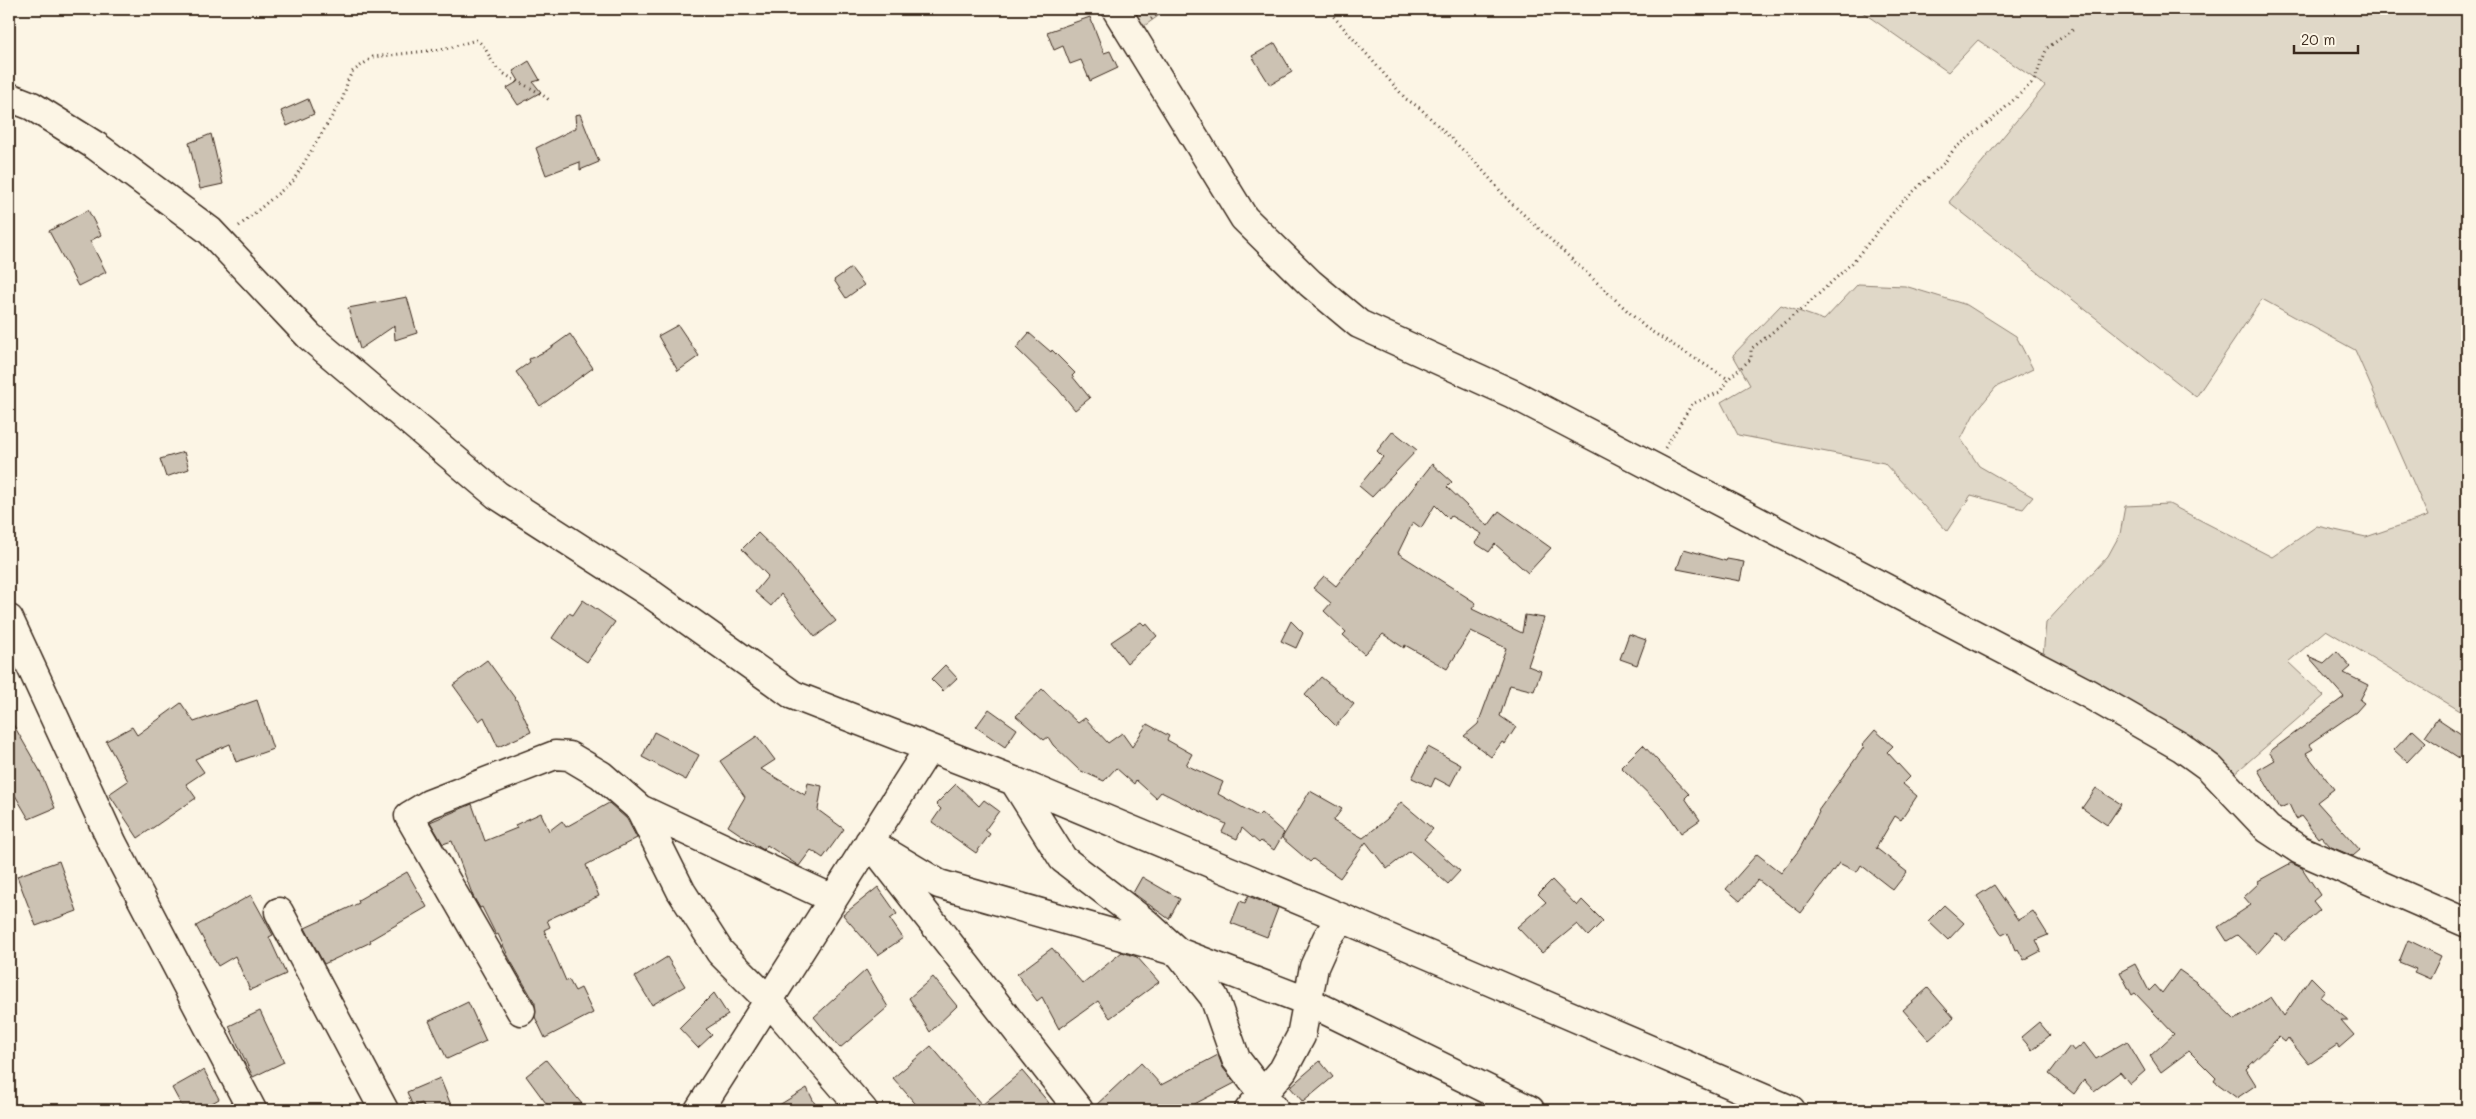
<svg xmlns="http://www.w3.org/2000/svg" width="2476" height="1119" font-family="Mali,sans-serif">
<rect width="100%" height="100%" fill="#fcf5e5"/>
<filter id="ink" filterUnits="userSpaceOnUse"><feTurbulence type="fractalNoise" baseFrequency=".02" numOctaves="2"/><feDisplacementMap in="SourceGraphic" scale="10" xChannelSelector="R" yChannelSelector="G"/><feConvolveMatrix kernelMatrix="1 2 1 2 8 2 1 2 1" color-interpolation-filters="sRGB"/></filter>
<g filter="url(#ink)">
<path fill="#e0d8c8" stroke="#8e8173" d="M1122,9H1168L1133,34Z
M1858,9H2467V715L2326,630L2288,662L2324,696L2233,775L2043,656L2046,623L2108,556L2120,534L2125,506L2169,504L2272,557L2317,526L2366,537L2428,516L2355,350L2262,299L2196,397L1949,202L2045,86L1978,40L1948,72Z
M1858,284L1905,286L1967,305L2016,336L2033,369L1996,387L1974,414L1961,439L1979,466L2033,497L2023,509L1971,495L1947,531L1884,463L1738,435L1721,402L1750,385L1733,355L1781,305L1824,320Z"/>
<path fill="#ccc2b3" stroke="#3b2a1e" d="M1090,17L1104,53L1110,51L1118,68L1090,81L1081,60L1070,64L1063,46L1054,50L1047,32Z
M1275,43L1292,72L1270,85L1252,56Z
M529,61L540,80L533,82L541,92L518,105L507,88L519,81L513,71Z
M308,99L314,114L287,126L281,111Z
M580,114L599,162L580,170V162L546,175L536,148L576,128L575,115Z
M211,134L223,184L200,189L189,143Z
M88,210L101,235L90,241L106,272L78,286L49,231Z
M851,268L864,285L846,298L834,280Z
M407,297L417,333L395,340L394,326L360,349L348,308Z
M678,325L699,356L678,371L658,336Z
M1029,333L1051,352L1052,350L1075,373L1072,376L1090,398L1075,410L1058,389L1016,348Z
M570,334L593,368L540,406L516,372L530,362L529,359L546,351Z
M1393,431L1417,450L1372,497L1359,486L1383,457L1377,451Z
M184,452L189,469L166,477L160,459Z
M1432,464L1452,482L1447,487L1488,526L1499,511L1551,548L1528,573L1495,544L1489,552L1475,543L1482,534L1451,516L1449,519L1435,505L1421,528L1413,522L1398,553L1476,603L1472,609L1522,633L1525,615L1544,618L1528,666L1541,671L1534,691L1510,685L1500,716L1516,727L1505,744L1502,742L1491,757L1464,736L1478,724L1506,648L1471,631L1447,669L1405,645L1404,648L1383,634L1364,654L1343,635L1346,632L1324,611L1331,603L1313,588L1324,576L1336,586Z
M758,533L783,557L836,621L815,637L781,594L771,606L755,592L768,576L742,549Z
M1684,549L1726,561L1727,559L1744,562L1740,581L1677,569Z
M583,600L615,622L587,662L552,638L569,613L573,615Z
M1291,621L1303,633L1296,648L1281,641Z
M1141,622L1144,625L1146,623L1157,636L1127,663L1111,642Z
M1629,634L1646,640L1637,665L1620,659Z
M2337,651L2351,667L2344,673L2368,685L2360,700L2364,703L2356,712L2309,744L2313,749L2306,753L2334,789L2317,802L2360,850L2353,856L2331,847L2321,836L2318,838L2301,816L2296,819L2289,804L2280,808L2258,770L2275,760L2269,752L2344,697L2308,656L2324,663Z
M487,660L517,701L531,732L498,747L484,717L479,721L453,685Z
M945,665L957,678L943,691L931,679Z
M1321,677L1354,704L1336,726L1305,695Z
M1042,689L1078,723L1085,718L1108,743L1122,733L1132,747L1147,724L1169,736L1167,740L1192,754L1186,765L1223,782L1218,794L1258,816L1261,813L1284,833L1274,850L1261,841L1259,843L1242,828L1237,839L1222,832L1226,824L1161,792L1156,798L1136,780L1134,784L1116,768L1104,781L1079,770L1053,745L1048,737L1044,740L1016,716Z
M257,700L273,749L236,762L230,744L195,759L204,772L186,784L196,798L138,838L109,794L128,781L106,741L132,727L137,735L181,703L194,722Z
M989,709L1017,729L1005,747L976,727Z
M9,717L40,771L55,808L29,819L9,785Z
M2437,718L2467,738V763L2425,736Z
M1875,730L1893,746L1887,752L1910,777L1903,784L1917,796L1901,820L1895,816L1876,848L1907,872L1893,890L1861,865L1857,872L1839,863L1801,913L1758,880L1740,901L1726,889L1757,854L1781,873L1799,850L1819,812L1818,811L1864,747L1862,745Z
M2413,730L2426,742L2407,762L2394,750Z
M654,732L699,755L686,780L642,757Z
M757,736L775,760L761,769L805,795L808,783L822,786L818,810L844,829L823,858L811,850L799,866L767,845L764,850L762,849L728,826L745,797L720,761Z
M1643,745L1689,794L1685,798L1700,820L1681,833L1665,810L1621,767Z
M1428,747L1461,765L1450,786L1435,778L1431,787L1412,778Z
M956,784L979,806L984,800L999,811L985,830L990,834L976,853L932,822L941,809L936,804Z
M2096,788L2121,804L2107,825L2082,808Z
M1310,791L1342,809L1333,821L1363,838L1387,819L1401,802L1433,829L1424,839L1460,871L1448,884L1410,851L1387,869L1366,842L1340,878L1313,859L1310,862L1282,838Z
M609,803L627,819L637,838L586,865L599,896L547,920L550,927L544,930L566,981L569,980L575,991L581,988L593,1013L545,1038L535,1017V1003L509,958L498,934L496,935L482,907L480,908L473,896L452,841L443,844L430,822L472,804L485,841L517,828L515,825L541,813L549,831L562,821L566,827Z
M59,861L77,911L36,926L17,876Z
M2291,863L2302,868L2320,895L2313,901L2320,910L2285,941L2276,933L2257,954L2237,935L2227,941L2218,927L2251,905L2244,897L2259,883L2258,881Z
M407,872L427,907L370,940L371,942L324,964L305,928L359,903L358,900Z
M1142,877L1180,899L1169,919L1133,893Z
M1552,880L1577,906L1582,900L1603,921L1588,936L1577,924L1542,953L1517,927L1546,902L1538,894Z
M1994,885L2018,920L2033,911L2048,935L2036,940L2041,951L2024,960L2018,949L2015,950L2008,932L2002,935L1977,896Z
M878,887L897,914L890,919L903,938L878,955L843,915Z
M251,895L273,935L269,937L286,974L250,990L235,956L218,966L196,926Z
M1248,896L1278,908L1267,937L1231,923L1240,901L1245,903Z
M1944,905L1964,923L1948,940L1928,921Z
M2408,940L2441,956L2430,979L2414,972L2416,969L2399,962Z
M1052,948L1083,984L1122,952L1137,957L1159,982L1110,1018L1098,1001L1059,1029L1042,997L1037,1001L1017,974Z
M667,957L685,986L652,1005L635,977Z
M2135,964L2149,991L2155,985L2162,993L2179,970L2196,982L2235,1020L2271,997L2284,1016L2311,977L2325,991L2320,997L2348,1020H2341L2354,1035L2339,1048L2337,1045L2309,1064L2288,1038L2285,1042L2279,1037L2246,1069L2256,1085L2237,1098L2214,1081L2216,1078L2189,1051L2161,1072L2150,1056L2174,1034L2135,993L2132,995L2120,972Z
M866,970L888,1007L840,1048L814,1017Z
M933,977L957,1006L930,1032L909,998Z
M1928,988L1954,1018L1929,1040L1903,1010Z
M714,993L728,1015L706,1029L712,1035L698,1048L679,1028Z
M468,1002L486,1041L447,1059L429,1021Z
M260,1011L284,1062L253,1077L229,1026Z
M2039,1022L2050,1035L2032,1050L2021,1037Z
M2127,1041L2145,1071L2130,1084L2120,1072L2094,1091L2084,1080L2074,1094L2049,1074L2070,1046L2074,1051L2084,1043L2096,1059Z
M931,1046L982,1105L1022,1071L1049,1103L1040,1110H921L893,1078Z
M1218,1055L1223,1068L1235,1083L1183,1110H1094V1107L1141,1063L1161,1085Z
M546,1060L587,1110H551L526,1076Z
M1320,1061L1333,1077L1303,1102L1290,1087Z
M204,1070L219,1099L200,1110H184L172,1088Z
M440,1078L453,1110H425L422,1103L413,1107L407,1092Z
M807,1088L818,1110H771Z"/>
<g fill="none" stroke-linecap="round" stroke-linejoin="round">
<defs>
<path id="minor" d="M1116,9L1244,218L1310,283L1359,324L1513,394L2087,693L2181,747L2210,768L2268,829L2300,850L2467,923
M9,97L32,106L96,146L210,231L309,336L497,495L651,594L793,695L1014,781L1342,918L1791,1110
M9,619L113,844L252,1110
M1014,781L1063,859L1146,923L1178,952L1214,997L1236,1059L1275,1110
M640,809L681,891L720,952L769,1001L863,1110
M869,842L939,884L1178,952L1309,1002L1530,1110
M880,855L1079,1110
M279,912L384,1110
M521,1011L409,816L429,804L555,755L569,756L601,775L640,809L833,899
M699,1110L929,748
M1249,1110L1283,1070L1301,1036L1314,967L1327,938L1342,918"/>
</defs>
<use href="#minor" stroke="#3b2a1e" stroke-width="31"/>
<path stroke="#3b2a1e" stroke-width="3" stroke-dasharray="1 4" stroke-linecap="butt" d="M1327,9L1406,99L1420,108L1479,166L1509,201L1646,328L1728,379
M1151,19L1164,9
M239,226L293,181L343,98L348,80L352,72L373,57L445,49L476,40C488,46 489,62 499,70C515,83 535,87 550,101
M1665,448L1692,404L1720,392L1728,379L1751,359V349L1808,304L1852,263L1901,203L1945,162L1954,149L1994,118L2034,81L2047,48L2074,29"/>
<use href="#minor" stroke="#fcf5e5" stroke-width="28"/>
</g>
</g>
<rect width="2476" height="1119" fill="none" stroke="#fcf5e5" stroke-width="30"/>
<rect x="15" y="15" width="2446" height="1089" fill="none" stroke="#3b2a1e" stroke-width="2" filter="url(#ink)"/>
<path d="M2294 45v8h64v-8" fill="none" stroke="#3b2a1e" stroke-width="2.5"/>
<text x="2301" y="45" font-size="15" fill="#3b2a1e" stroke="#fcf5e5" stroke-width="4" paint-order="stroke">20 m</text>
</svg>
